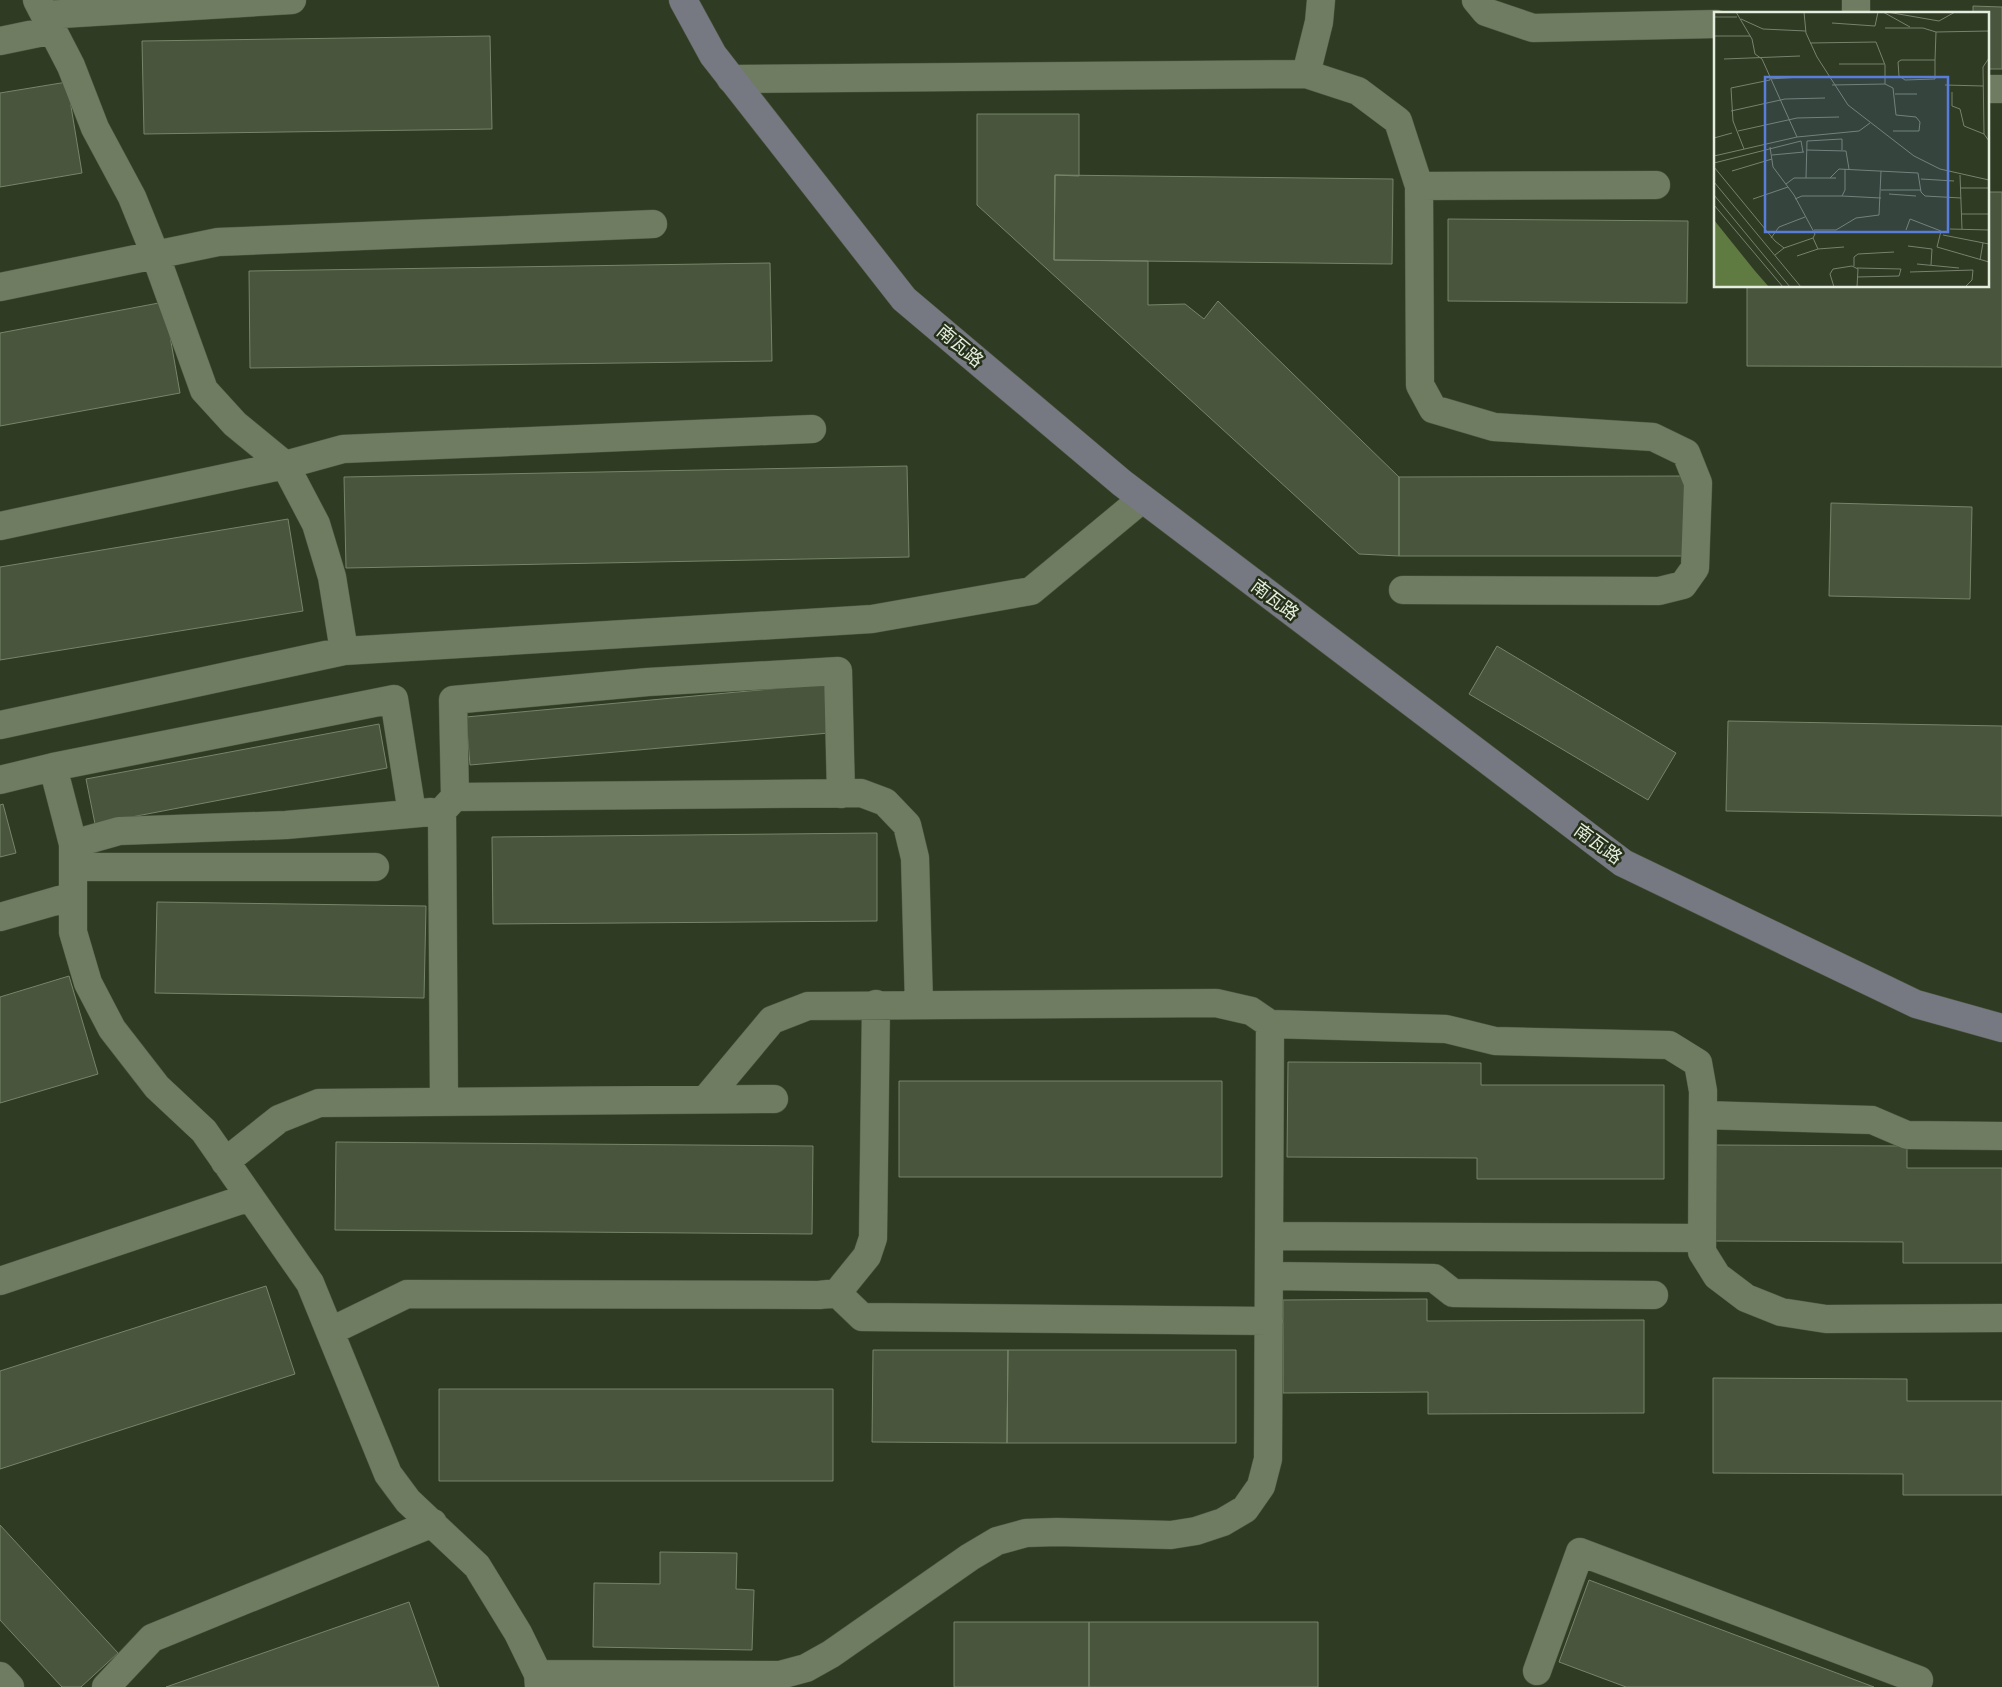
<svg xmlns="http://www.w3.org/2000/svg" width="2002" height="1687" font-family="Montserrat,'Noto Sans SC',sans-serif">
<rect width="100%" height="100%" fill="#2f3b23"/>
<path fill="#49553c" stroke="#77856a" d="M1973,6L2002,7V69H1988V14H1973Z
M490,36L492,129L144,134L142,41Z
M67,82L82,173L0,187V93Z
M977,114H1079V176L1055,175L1054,260L1148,261V305L1185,304L1204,319L1218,301L1399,477V556L1359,554L977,205Z
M1055,175L1393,179L1392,264L1054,260Z
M1988,192H2002V367L1747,366V286H1988Z
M1448,219L1688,221L1687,303L1448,301Z
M770,263L772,361L250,368L249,271Z
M164,302L180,393L0,426V333Z
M907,466L909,557L346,568L344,477Z
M1686,476V556H1399V477Z
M1831,503L1972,507L1970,599L1829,596Z
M288,519L303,611L0,660V567Z
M1497,646L1676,753L1648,800L1469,694Z
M825,684L829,733L470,765L466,717Z
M1728,721L2002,726V816L1726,811Z
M379,724L387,768L95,824L86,779Z
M3,804L16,853L0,857V805Z
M877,833V921L493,924L492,837Z
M157,902L426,906L424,998L155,993Z
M69,976L98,1074L0,1103V997Z
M1288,1062L1481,1063V1085H1664V1179H1477V1158L1287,1157Z
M899,1081H1222V1177H899Z
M336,1142L813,1146L812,1234L335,1230Z
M1714,1145L1907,1146V1168H2002V1263H1903V1242L1714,1241Z
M266,1286L295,1374L0,1469V1371Z
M1427,1299V1321L1644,1320V1413L1428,1414V1392L1283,1393V1300Z
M873,1350H1008L1007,1443L872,1442Z
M1008,1350H1236V1443H1007Z
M1713,1378L1907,1379V1401H2002V1495H1903V1474L1713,1473Z
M439,1389H833V1481H439Z
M0,1525L118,1653L81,1687H62L0,1620Z
M660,1552L737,1553L736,1589L754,1590L752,1650L593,1647L594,1583L660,1584Z
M1589,1580L1874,1687H1626L1559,1662Z
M409,1602L439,1687H166Z
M954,1622H1089V1687H954Z
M1089,1622H1318V1687H1089Z"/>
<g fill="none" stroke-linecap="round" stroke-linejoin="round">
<defs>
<path id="street" d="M37,0L71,66L95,128L132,197L155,254L204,390L235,424L285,465L316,524L332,577L344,651
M1476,0L1486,12L1533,28L1716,24
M1856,14V0
M45,15L292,0
M0,41L53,30
M1306,74L1358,91L1398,121L1419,186L1420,385L1433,409L1494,427L1653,437L1686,453L1698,483L1695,568L1683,585L1659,591L1403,590
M731,79L1306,74L1319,22L1321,0
M1988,89H2002
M1419,186L1656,185
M0,287L218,242L653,224
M0,526L285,465L343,449L812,429
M0,725L344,651L872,619L1031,591L1142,499
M53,767L73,844V932L88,983L112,1029L157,1087L204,1131L310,1283L388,1474L408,1501L477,1566L518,1633L538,1674L539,1687
M0,780L53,767L394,699L412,813
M455,797L861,793L885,802L907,825L915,858L919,1004
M73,844L119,831L286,825L431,812
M73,867H375
M0,917L73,896
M706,1099L772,1020L808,1006L1216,1003L1251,1011L1270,1024L1446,1029L1495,1041L1669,1045L1698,1063L1703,1091L1702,1252L1717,1276L1746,1298L1781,1312L1826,1319L2002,1318
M444,1102L442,811L455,797L453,700L648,682L838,671L841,794
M1703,1115L1872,1120L1907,1135L2002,1136
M225,1162L279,1119L319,1103L774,1099
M1269,1236L1702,1238
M1269,1276L1434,1278L1453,1293L1654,1295
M0,1281L250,1197
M837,1293L862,1317L1269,1321
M331,1331L407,1294L819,1295L837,1293L867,1256L873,1238L876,1004
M1537,1671L1580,1552L1919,1680L1916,1687
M538,1674L780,1675L806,1668L831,1654L970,1557L997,1541L1026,1533L1057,1532L1171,1535L1196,1531L1223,1522L1245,1509L1261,1486L1268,1459L1270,1024
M0,1676L10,1687
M106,1687L152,1638L433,1523"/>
<path id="secondary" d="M683,0L713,55L904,299L1122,483L1623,863L1916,1004L2002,1028"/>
</defs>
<use href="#street" stroke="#4d5741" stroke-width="29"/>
<use href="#secondary" stroke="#4d5741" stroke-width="29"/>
<use href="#street" stroke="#6f7c62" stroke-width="28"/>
<use href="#secondary" stroke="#767882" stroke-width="28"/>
</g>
<g text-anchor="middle" stroke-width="5" stroke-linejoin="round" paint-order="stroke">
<g font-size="18" fill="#e5edde" stroke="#253019">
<text transform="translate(960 346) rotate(40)" y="6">南瓦路</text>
<text transform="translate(1275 600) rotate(37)" y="6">南瓦路</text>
<text transform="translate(1598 844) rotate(36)" y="6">南瓦路</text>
</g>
</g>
<g transform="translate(1714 12)">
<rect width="275" height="275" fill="#2f3b23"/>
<path d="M0,208L41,259L55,275H0Z" fill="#607b41"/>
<path fill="none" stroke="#78826e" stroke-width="1" d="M22,0L38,27L41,42L48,47L83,125M90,0L92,21L103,45L134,93L200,144L226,157L275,168M169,0L196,15M173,0L225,9L241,0M0,5H23M27,7L49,17L92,19M118,11L161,14L164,0M171,16H209L222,20M0,24H36M96,31L162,30L171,53V72L118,73M275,46L269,55L270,122L275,129M10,47L86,44M221,48H187L184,50L185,64L191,68L221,67V48L222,20L275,19M125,52H170M55,67L87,65M171,72L179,76L182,103L202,105L206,110L205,119H179M231,73L269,74M238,80V94L246,97L250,114L270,122M181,82H203M17,99L71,87L111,86M24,119L83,106L125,105M0,126L18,121M56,135L59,155L80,183L101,222L99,226L70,236L61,243M30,137L19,109L17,76L56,68M93,138L132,139L135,157M58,143L90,140M0,144L83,125L145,119L156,111M0,151L87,129L89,140M0,155L61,229L70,236M18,159L58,147M246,163L248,217M92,166L93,129L128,127V138M116,166L125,157L204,161L207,180L211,184L247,186M207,167L240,169M0,170L87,275M72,172L80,166H122M247,176H275M167,178H207M175,182L202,184M0,183L76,275M128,184L167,186M39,187L74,175M81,187L88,184H128L131,178V157M0,193L69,275M247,202H275M236,217L275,218M100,218H122L142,206L165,203L167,159M192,218L196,207L227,219L223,235L275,250M229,223L275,232M57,226L65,215L91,205M194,234L218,237L217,253M104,237L130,235M83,244L104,237L99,226M266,248L269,231M203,252L245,256M140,254V245L144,242L180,240M143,256L187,257L185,264L143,265M196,260L259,258L258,268L251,275M120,275L116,262L119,257L138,254L144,257L143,275"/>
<path fill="#597eda" fill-opacity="0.15" stroke="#597eda" stroke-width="2.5" d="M51,65H234V220H51Z"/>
<rect width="275" height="275" fill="none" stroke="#e5edde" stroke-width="2.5"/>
</g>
</svg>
